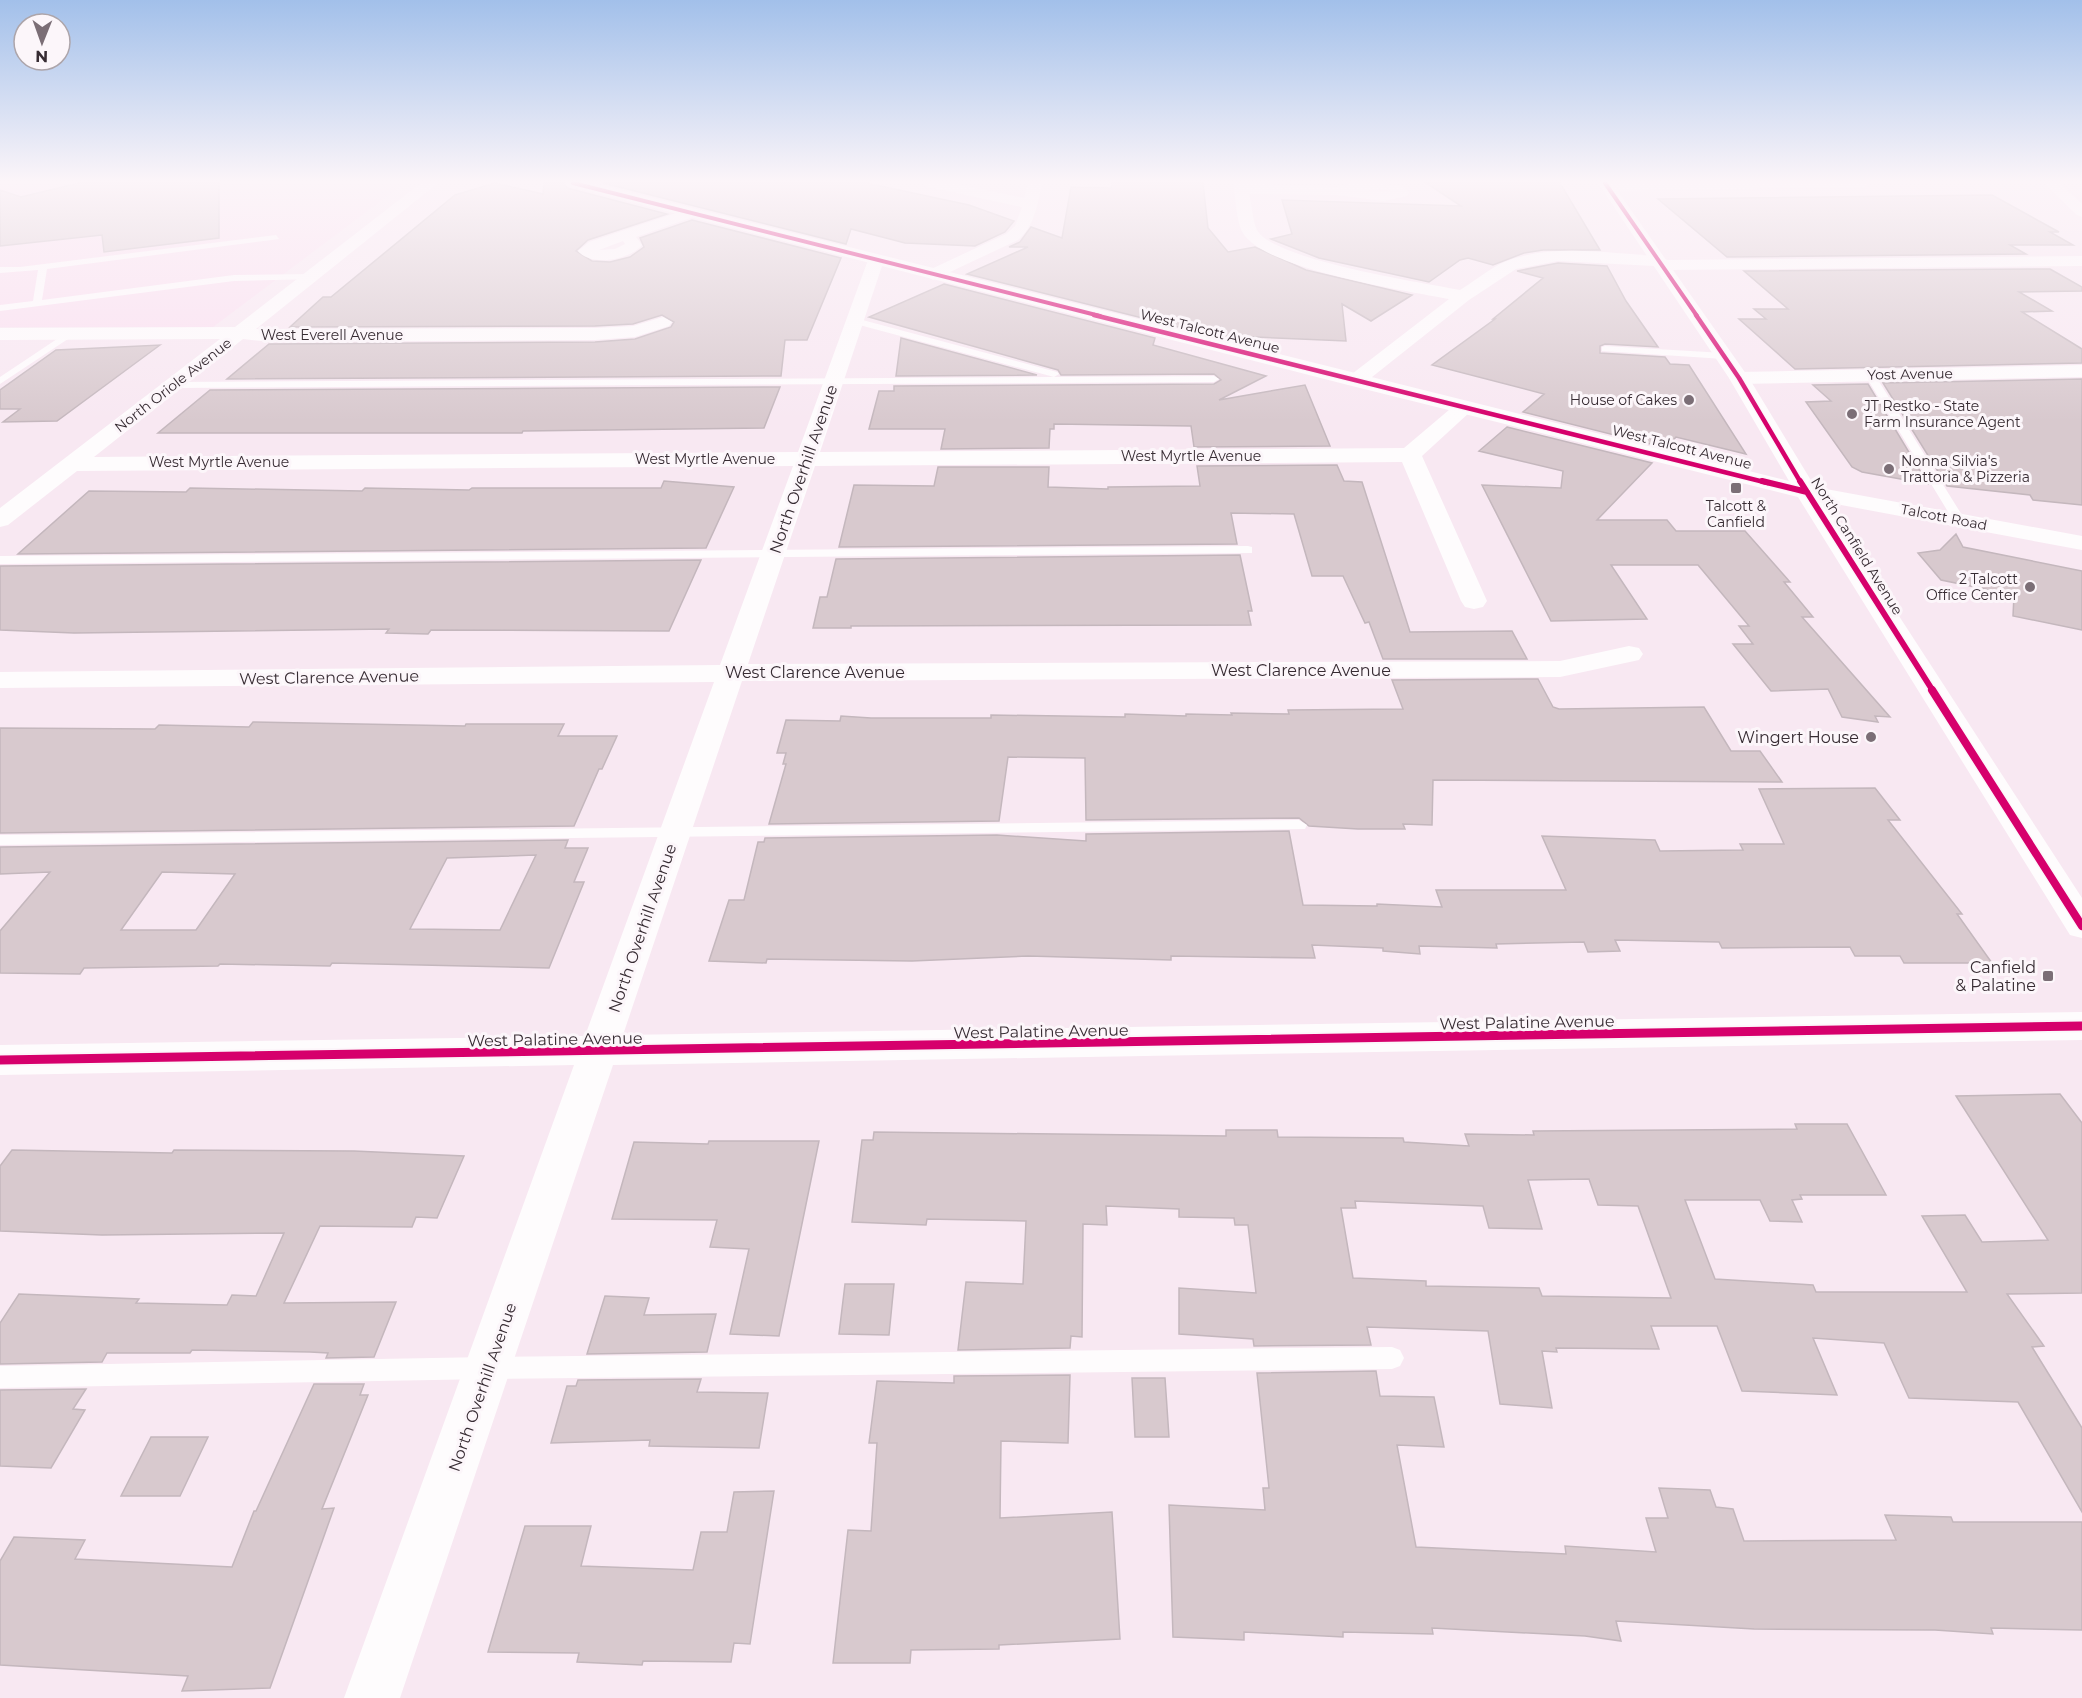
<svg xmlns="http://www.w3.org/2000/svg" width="2082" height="1698" font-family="Montserrat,sans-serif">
<rect width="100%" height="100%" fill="#f8e8f2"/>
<path fill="#fadff0" d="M0,183H405L213,327H0Z"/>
<path fill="#d8c9ce" stroke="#c4b7bd" stroke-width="1.5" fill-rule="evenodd" d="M79,183H219V238L104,252L102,235L0,246V190L21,197Z
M495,183L543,194L544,183H564L567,188L667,214L588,240L576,251L592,261L610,262L630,257L644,247L640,238L692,220L841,258L807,340H785L781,376L227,379L269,344L595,342L635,339L671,327L674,322L662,315L633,324L595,326L290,327L323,297H331L455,195Z
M603,183H866L969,205L1014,221L1005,232L975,246L905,243L851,229L846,244Z
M1112,183H1203L1208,228L1228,252L1255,247L1306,270L1412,295L1371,321L1342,304L1346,341L1210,335L967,274L1028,247H1009L1020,242L1031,227L1062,238L1071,187L1111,188Z
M1426,183H1560L1600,250H1543L1524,253L1493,265L1468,258L1460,260L1429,282L1319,258L1271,239L1292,234L1282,200L1461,206Z
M1992,195L2059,232H2050L2073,245H2010L2026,254L1727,257L1658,199Z
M1558,263L1607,266L1626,301L1658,347L1605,344L1600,346V353L1665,357L1670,364L1689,365L1746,454L1676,437L1666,448L1523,412L1544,394L1432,365L1495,319H1493L1543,278L1517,271Z
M2050,269L2082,287V291L2019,292L2052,311L2022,312L2082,349V363L1795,369L1739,319H1766L1754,309H1788L1744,271Z
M944,284L1155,338L1153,345L1266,376L1219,400L1305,385L1330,446L1194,447L1191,426L1054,424V429H1050L1049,448L941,449L945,429H869L879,391H894V386L1214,384L1221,380L1214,374L1061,375L1058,370L869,317Z
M901,338L1037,375L896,376Z
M160,345L57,421L3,422L20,409H0V390L56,350Z
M2082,379V505L2033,500L2030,495L1947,486L1883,383Z
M1868,384L1928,484L1862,472L1852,467L1806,402L1831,401L1813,385Z
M780,387L764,428L523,431L522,433H158L210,390Z
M1507,427L1652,463L1597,520H1667L1676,531H1745L1790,582H1784L1813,617H1802L1890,717L1875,716L1878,722L1842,717L1828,689L1771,691L1733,644H1753L1739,626H1749L1698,565H1611L1647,619L1551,621L1482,485L1561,488L1563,471L1479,451Z
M1337,465L1344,481L1362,482L1410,632L1512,631L1527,659H1383L1369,622L1365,623L1343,576H1312L1294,514L1231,513L1237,544L839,547L854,485L934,486L938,467H1049L1048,487L1108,489V487L1200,486L1197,466Z
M664,481L734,487L706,548L18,554L89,491L186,492L190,488L362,491L365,488L469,490L472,488H661Z
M1956,534L1963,547L2082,571V630L2013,616L2014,595L1941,580L1918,553L1940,550Z
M1240,555L1252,611H1248L1251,625L851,626V628H813L820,597H827L836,559Z
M701,560L669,631L431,630L428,634L386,633L389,629L74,633L0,630V566Z
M1538,679L1553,707L1559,709L1704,707L1731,751H1760L1782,782L1433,780L1432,825L1403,824L1405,829H1358L1309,826L1299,818L1086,820L1085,758L1008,757L999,821L769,824L786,764H783L786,753H777L786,720L840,721L841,716L871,718H991V715L1125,717V714L1186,716V714L1232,715L1231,713L1289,714L1288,710L1403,709L1392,680Z
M253,722L465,726L466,724H564L558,736H617L602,769H599L574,826L0,833V728L155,729L159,725L249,727Z
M1875,788L1900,820H1888L1962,914H1957L1992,963H1904L1900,956H1855L1850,947L1722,948L1719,942L1615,940L1620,951L1588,952L1584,942L1496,944L1497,948L1419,946L1420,954L1383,951V948L1312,945L1315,958L1171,956V960L1028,956L912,961L767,959L766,963L709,961L729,900H744L758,842H764L765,838L997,835L1086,841V834L1289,831L1303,905L1377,906V904L1442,907L1436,890H1566L1542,836L1655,840L1660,851L1743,850L1740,844H1784L1759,789Z
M568,840L565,848H588L574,882H584L549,968L332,963L330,966L220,964L218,966L84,968L80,974L0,973V931L50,872L0,874V847ZM536,855L500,930L410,929L447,858ZM162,872L235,874L196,930H121Z
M2060,1094L2082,1123V1293L2007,1294L2044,1346L2032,1347L2082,1428V1512L2018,1402L1909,1398L1884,1343L1813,1338L1837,1395L1742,1391L1717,1326H1651L1659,1349L1556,1348L1557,1352L1542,1351L1552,1408L1500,1404L1488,1331L1367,1327L1371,1345L1254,1346L1253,1339L1179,1334V1288L1256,1293L1248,1225H1235L1234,1218L1179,1217V1209L1106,1206L1107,1225L1083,1224L1082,1337L1071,1336L1070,1348L958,1350L966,1282L1023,1284L1026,1221L927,1219L926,1225L852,1222L862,1140H873L874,1132L1226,1136V1130H1277L1278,1137L1403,1138L1404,1142L1469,1146L1465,1134L1534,1135L1533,1131L1797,1129L1795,1124H1847L1886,1195H1800L1802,1199L1792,1200L1802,1222L1770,1221L1760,1200H1685L1715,1279L1813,1285L1816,1292H1967L1922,1216L1965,1215L1982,1242L2048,1240L1956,1096ZM1589,1179L1598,1205L1638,1206L1671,1298L1542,1296L1539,1288L1426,1286V1281L1353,1278L1341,1208H1356L1355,1201L1483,1206L1489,1228L1542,1229L1528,1180Z
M709,1141H819L779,1336L730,1334L749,1249L710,1247L717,1220L612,1219L634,1142L708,1144Z
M12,1150L172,1153L174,1150L354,1151L464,1156L437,1218L416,1217L412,1227L320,1226L284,1303L396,1302L374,1357L326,1358L328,1353L310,1352L192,1350L190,1353H107L102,1362L0,1364V1323L19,1294L139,1299L136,1303L227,1305L232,1295L256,1296L284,1233L102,1235L0,1231V1166Z
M845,1284H894L889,1335L839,1334Z
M605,1296L649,1298L644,1315L716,1314L707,1352L587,1354Z
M1376,1371L1380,1396L1434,1397L1444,1447L1397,1445L1416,1547L1566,1554L1565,1546L1656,1552L1646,1518H1668L1659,1488L1710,1490L1716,1507L1733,1509L1744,1541L1896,1540L1885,1515L1951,1517L1953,1522H2082V1630L1991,1628L1993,1634L1935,1630L1754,1629L1616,1621L1621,1641L1585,1636L1432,1628L1433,1634L1343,1632V1637L1244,1632V1640L1173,1637L1169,1505L1265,1510L1263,1488H1269L1257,1373Z
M1070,1375L1068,1443L1001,1441L1000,1518L1112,1512L1120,1639L999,1645V1649L911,1650L910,1663H833L848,1530L871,1531L877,1443H869L877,1381L954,1383V1376Z
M1132,1378H1165L1169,1437H1135Z
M701,1379L697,1392L768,1393L759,1448L649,1446L650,1440L551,1443L567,1386H576L578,1380Z
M314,1384H364L360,1395H368L322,1509L334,1508L270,1688L182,1691L188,1676L0,1665V1561L14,1537L85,1540L75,1559L232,1567L254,1511H256Z
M86,1389L73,1409L85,1410L51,1468L0,1466V1390Z
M151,1437H208L180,1496H121Z
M774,1491L750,1644L734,1643L731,1662L643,1661L642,1665L577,1662L579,1653L488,1652L525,1526H591L581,1566L693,1570L701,1532H727L734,1492Z"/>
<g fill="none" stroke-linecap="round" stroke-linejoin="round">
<path fill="#fefcfd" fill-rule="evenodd" d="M276,235L279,239L47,269L42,300L234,275L312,274L315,279L234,281L0,311V305L33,301L38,270L0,273V267H20Z
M855,318L1057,372L1059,374L1054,377L1214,376L1219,379L1214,382L173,388L168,385L173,382L1054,377L852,323L850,321Z
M69,331L77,333L0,384V377Z
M1605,346L1724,353L1729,356L1724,359L1602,351V347Z
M1867,373L1875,375L1965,520L1963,523L1953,520L1865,375Z
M1248,546L1252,547V553L0,564V556Z
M1299,820L1307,825L1305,829L0,845V835Z
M1392,1347L1400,1350L1404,1358L1400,1366L1392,1369L488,1379L0,1388V1366L488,1357Z"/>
<path fill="#fefcfd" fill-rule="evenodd" d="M421,183H438L256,329L595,328L633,326L663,317L672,322L669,326L635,337L595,340L271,342L243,339L94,457L798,452L868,260L876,255L884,260L820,452L1404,448L1456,404H1470L1473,408L1470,412L1422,456L1487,601L1483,607L1474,609L1465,607L1461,601L1402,462L815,466L748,664L1560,661L1629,646L1639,648L1643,654L1639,660L1560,677L742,681L623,1035L2082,1012V1040L613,1065L400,1698H344L574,1065L0,1075V1045L585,1036L714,682L0,688V672L720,665L793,466L77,471L8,525L0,527V508L220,339L0,340V328L235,327Z
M922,183H952L1024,198L1028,183H1042C1037,206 1035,225 1018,240L933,280L925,275L927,271L1006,234L1015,226L1022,207L929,187Z
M1233,183L1337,187L1353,183L1401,185L1409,193L1407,196L1384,201L1337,195L1249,194C1252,204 1252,220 1257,230C1273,260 1424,283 1460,290C1475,281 1491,267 1507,261C1554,243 1610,254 1659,256L1667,260L2082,256V266L1662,270L1654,266L1558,261L1516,269L1469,300L1362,385H1348L1345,381L1348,377L1449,299C1407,291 1264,269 1243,233C1236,221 1236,198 1233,183ZM1380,189L1391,191L1365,190Z
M1872,183L1865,187L1607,191L1600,187L1604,183Z
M2044,183H2060L2082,204V217L2077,215Z
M691,208L699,213L696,216L636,237L642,245C630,260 591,267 578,251L589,242ZM623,241L625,244L615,249L599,250Z
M2082,365V377L1739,384L1732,382L1729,378L1732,374L1739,372Z"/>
<path fill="#fefcfd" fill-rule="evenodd" d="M566,183H592L1789,481L1729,378L1598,183H1612L1749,378L1815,487L2082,536V550L1825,502L2082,898V938L2070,935L1798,497L1348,385L568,186Z"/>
<defs>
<path id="cycleway-far4" d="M573,183L1100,316
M1605,183L1697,316"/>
<path id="cycleway-far3" d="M1094,315L1768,483
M1696,315L1739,378L1801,483"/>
<path id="cycleway-far2" d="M1762,481L1807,492
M1800,481L1933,691"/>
<path id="cycleway-far1" d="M1932,690L2082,926"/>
<path id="cycleway" d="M0,1060L2082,1026"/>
</defs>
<use href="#cycleway-far4" stroke="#fcf6fa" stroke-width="5"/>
<use href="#cycleway-far3" stroke="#fcf6fa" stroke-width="7"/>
<use href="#cycleway-far2" stroke="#fcf6fa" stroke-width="9"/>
<use href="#cycleway-far1" stroke="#fcf6fa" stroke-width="11"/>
<use href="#cycleway" stroke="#fcf6fa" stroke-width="13"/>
<use href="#cycleway-far4" stroke="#d6006c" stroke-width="4"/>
<use href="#cycleway-far3" stroke="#d6006c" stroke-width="4.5"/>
<use href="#cycleway-far2" stroke="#d6006c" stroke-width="6"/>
<use href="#cycleway-far1" stroke="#d6006c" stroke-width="8"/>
<use href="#cycleway" stroke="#d6006c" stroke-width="9"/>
</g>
<linearGradient id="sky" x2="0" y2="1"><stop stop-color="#a2c0ea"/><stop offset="0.43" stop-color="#fcf5f9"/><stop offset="1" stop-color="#fcf5f9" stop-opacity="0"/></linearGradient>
<rect width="2082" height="421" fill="url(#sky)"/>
<g fill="#7b6e76" stroke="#fcf6fa" stroke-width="2">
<circle cx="1689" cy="400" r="6"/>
<circle cx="1852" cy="414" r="6"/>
<circle cx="1889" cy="469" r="6"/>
<rect x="1730" y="482" width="12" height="12" rx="3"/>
<circle cx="2030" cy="587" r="6"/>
<circle cx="1871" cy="737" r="6"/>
<rect x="2042" y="970" width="12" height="12" rx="3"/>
</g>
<g text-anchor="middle" stroke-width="6" stroke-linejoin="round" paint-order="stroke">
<g font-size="14" fill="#372c33" stroke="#fcf6fa">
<text transform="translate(1210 331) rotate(14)" y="5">West Talcott Avenue</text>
<text x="332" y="340">West Everell Avenue</text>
<text transform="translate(1910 374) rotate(-1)" y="5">Yost Avenue</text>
<text transform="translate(173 385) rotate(-38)" y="5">North Oriole Avenue</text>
<text transform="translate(1682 447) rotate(14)" y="5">West Talcott Avenue</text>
<text x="1191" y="461">West Myrtle Avenue</text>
<text x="705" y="464">West Myrtle Avenue</text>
<text x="219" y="467">West Myrtle Avenue</text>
<text transform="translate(1944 517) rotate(11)" y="5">Talcott Road</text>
<text transform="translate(1857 546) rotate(58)" y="5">North Canfield Avenue</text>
</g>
<g font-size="14" fill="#372c33" stroke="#fcf6fa" text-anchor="end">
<text x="1677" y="405">House of Cakes</text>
<text x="1864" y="411" text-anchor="start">JT Restko - State<tspan x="1864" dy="16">Farm Insurance Agent</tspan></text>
<text x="1901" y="466" text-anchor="start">Nonna Silvia's<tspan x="1901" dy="16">Trattoria &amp; Pizzeria</tspan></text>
<text x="1736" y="511" text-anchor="middle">Talcott &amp;<tspan x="1736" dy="16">Canfield</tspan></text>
<text x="2018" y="584">2 Talcott<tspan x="2018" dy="16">Office Center</tspan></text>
</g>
<g font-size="16" fill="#372c33" stroke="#fcf6fa">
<text transform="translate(803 469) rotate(-71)" y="6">North Overhill Avenue</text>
<text x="1301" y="676">West Clarence Avenue</text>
<text x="815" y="678">West Clarence Avenue</text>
<text transform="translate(329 677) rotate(-1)" y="6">West Clarence Avenue</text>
<text transform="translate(642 928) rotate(-71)" y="6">North Overhill Avenue</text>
<text transform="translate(1527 1022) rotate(-1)" y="6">West Palatine Avenue</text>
<text transform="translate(1041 1031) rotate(-1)" y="6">West Palatine Avenue</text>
<text transform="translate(555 1039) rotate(-1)" y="6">West Palatine Avenue</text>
<text transform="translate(482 1387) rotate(-71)" y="6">North Overhill Avenue</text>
</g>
<g font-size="16" fill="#372c33" stroke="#fcf6fa" text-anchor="end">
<text x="1859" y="743">Wingert House</text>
<text x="2036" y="973">Canfield<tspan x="2036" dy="18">&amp; Palatine</tspan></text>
</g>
</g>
<g transform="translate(42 42) rotate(181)"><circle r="28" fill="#fcf6fa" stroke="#ada5aa" stroke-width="1.5"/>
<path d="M0-4.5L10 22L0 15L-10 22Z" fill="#7b6e76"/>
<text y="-9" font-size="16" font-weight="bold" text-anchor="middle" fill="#372c33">N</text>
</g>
</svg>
